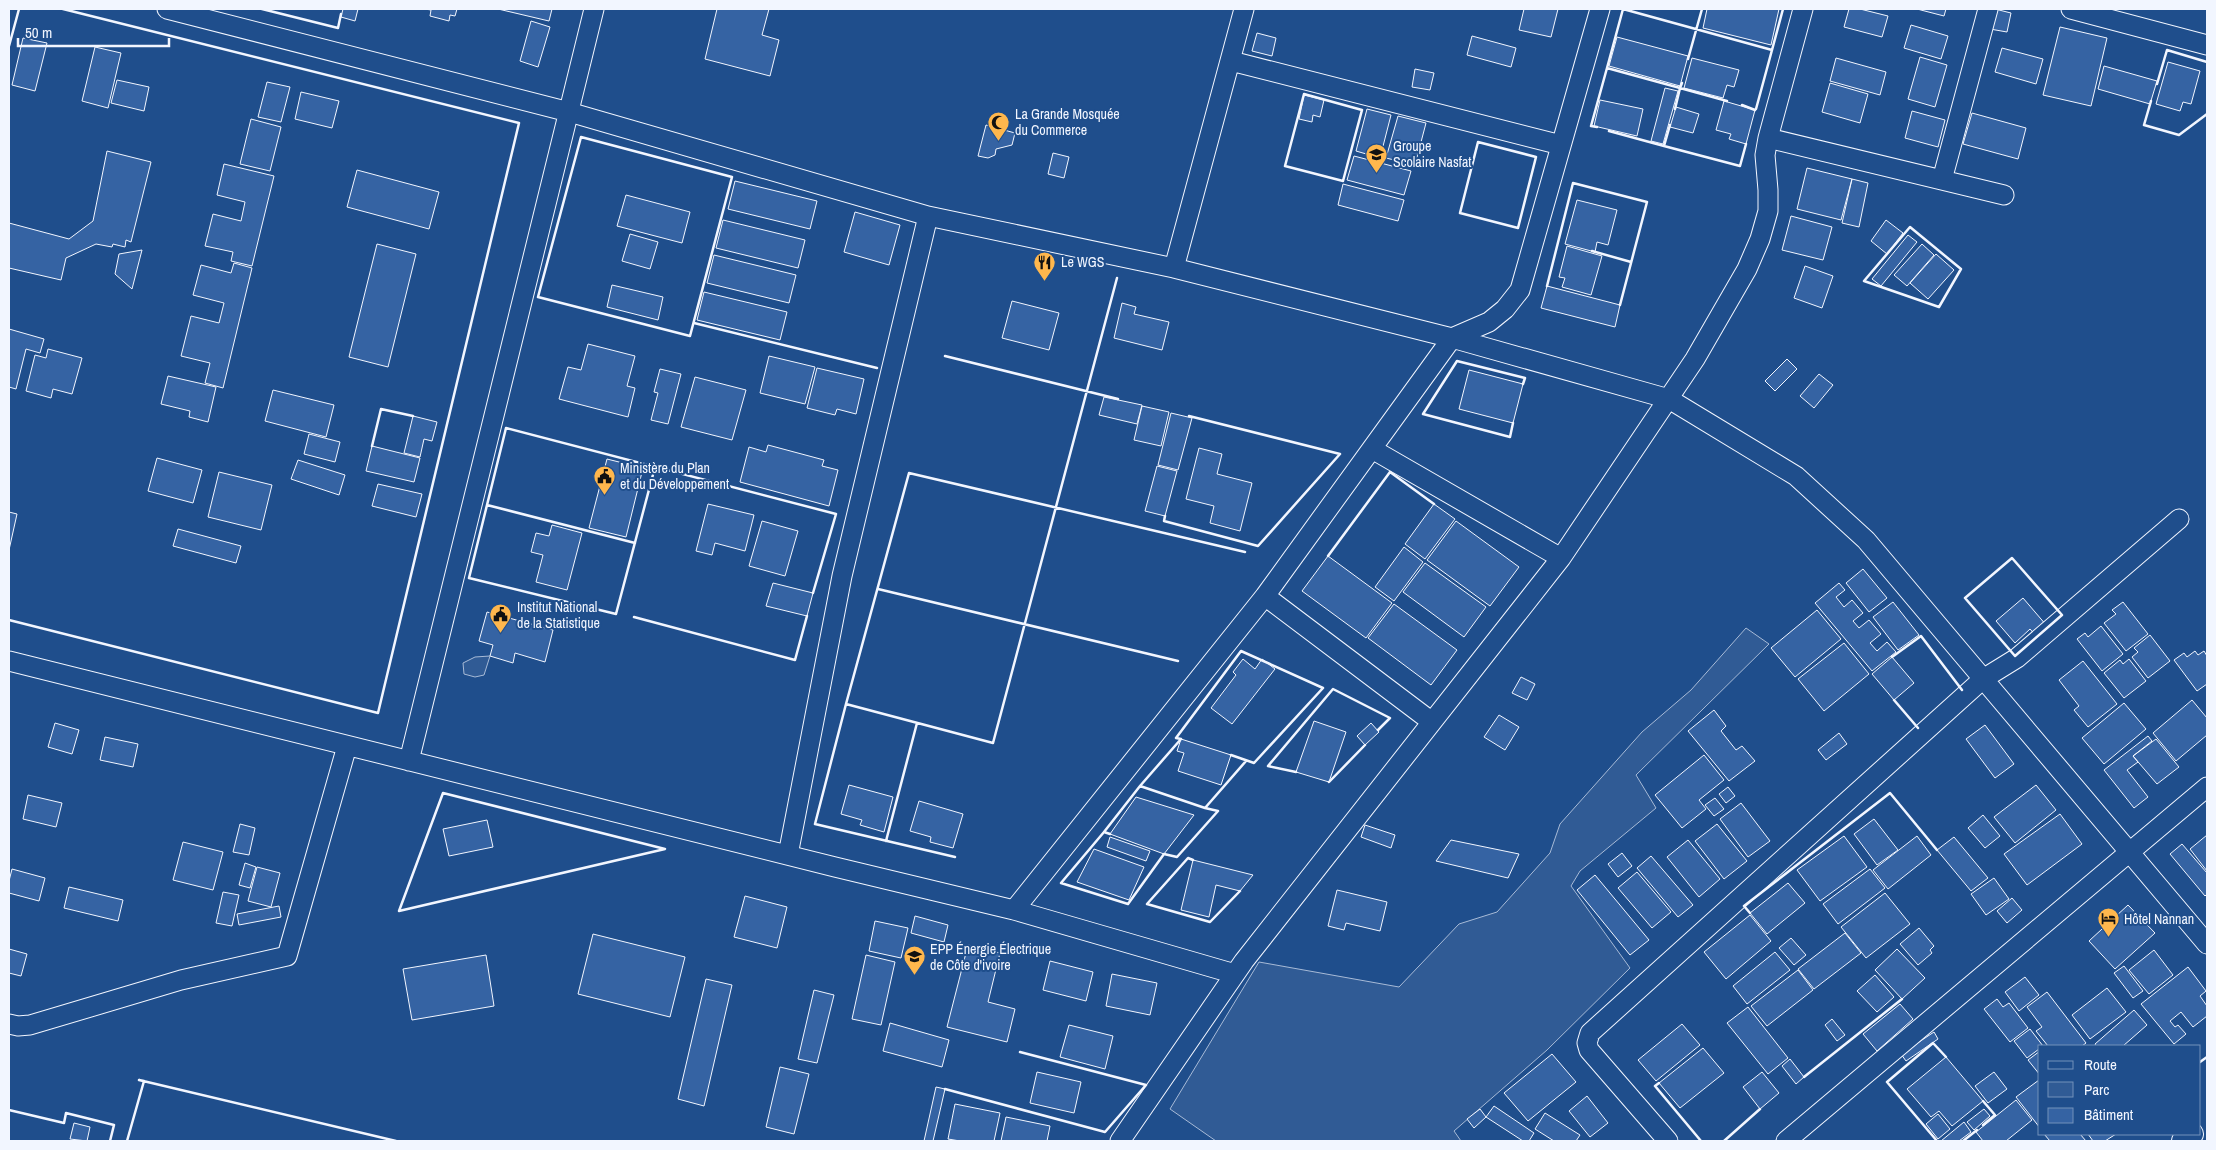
<svg xmlns="http://www.w3.org/2000/svg" width="2216" height="1150" font-family="'Archivo Narrow',sans-serif">
<rect width="100%" height="100%" fill="#1f4e8c"/>
<path fill="#305b95" stroke="#a8bbd7" d="M1746,628L1769,644L1636,775L1656,808L1580,871L1571,886L1630,968L1547,1050L1454,1131L1461,1141H1216L1170,1109L1259,962L1399,987L1459,924L1497,912L1550,853L1560,824L1642,732L1691,690Z
M490,656L484,675L475,677L464,674L463,663L475,657Z"/>
<path fill="#3563a3" stroke="#f2f6ff" d="M343,9H358L355,21L341,17Z
M425,9H457L455,16L450,15L449,21L430,16L431,10Z
M498,9H552L549,21Z
M717,9H769L762,35L779,40L770,76L705,59Z
M1524,9H1558L1551,37L1519,30Z
M1707,9H1779L1771,45L1703,28Z
M1849,9H1860L1888,16L1882,37L1844,27Z
M1917,9H1946L1944,16Z
M1995,9L2011,13L2007,32L1990,29Z
M531,21L550,27L538,67L520,61Z
M1911,25L1948,36L1941,59L1904,48Z
M2060,27L2107,38L2091,106L2043,95Z
M1257,33L1276,38L1272,56L1252,51Z
M1472,36L1516,48L1511,67L1467,55Z
M1617,37L1688,56L1680,86L1609,66Z
M23,38L47,43L35,91L12,85Z
M95,47L121,53L108,108L82,101Z
M2002,48L2043,59L2036,84L1995,72Z
M1920,57L1947,65L1935,107L1908,99Z
M1692,58L1739,70L1734,87L1727,85L1723,98L1684,88Z
M1836,58L1886,72L1880,95L1830,81Z
M2168,62L2200,71L2191,104L2183,102L2180,111L2156,104Z
M2104,66L2157,81L2150,104L2098,89Z
M1415,69L1434,73L1430,90L1412,87Z
M117,80L149,87L144,111L111,103Z
M267,82L290,87L281,122L258,117Z
M1830,83L1868,94L1860,123L1822,112Z
M1665,88L1678,91L1663,144L1651,141Z
M301,92L339,101L332,128L295,119Z
M1304,95L1324,100L1320,117L1313,115L1312,122L1299,119Z
M1600,100L1643,109L1637,136L1594,126Z
M1724,101L1755,110L1746,144L1729,139L1731,134L1716,130Z
M1676,107L1699,114L1693,133L1670,127Z
M1367,109L1391,115L1380,158L1356,151Z
M1912,111L1945,120L1938,147L1905,138Z
M1972,113L2026,128L2018,159L1963,144Z
M1398,116L1426,123L1415,165L1386,158Z
M251,119L281,127L270,171L240,164Z
M986,125L1015,133L1012,145L996,149L995,155L988,158L978,156Z
M107,151L151,162L131,242L126,240L125,247L113,244L112,247L96,244L66,258L61,280L9,268V223L69,239L93,221Z
M1053,153L1069,157L1064,178L1048,174Z
M1354,156L1411,171L1404,195L1347,180Z
M224,164L274,176L252,266L231,261L233,252L205,246L213,214L241,221L245,202L217,195Z
M1807,168L1852,179L1841,220L1797,209Z
M357,170L439,192L429,229L347,207Z
M1852,179L1868,183L1859,227L1842,223Z
M735,181L817,201L810,229L728,209Z
M1343,184L1404,200L1398,221L1338,205Z
M626,195L690,212L682,243L617,226Z
M1577,200L1617,210L1608,245L1597,242L1595,252L1565,244Z
M855,212L900,225L889,265L844,252Z
M1791,216L1832,227L1823,260L1782,250Z
M723,220L805,240L798,268L716,248Z
M1886,220L1903,233L1887,254L1871,241Z
M630,234L658,242L650,269L622,261Z
M1908,235L1917,242L1881,286L1872,279Z
M377,244L416,254L388,367L349,357Z
M1922,244L1934,255L1907,286L1894,275Z
M1567,246L1602,256L1591,295L1562,287L1565,278L1559,277Z
M142,250L132,289L115,274L119,254Z
M1936,254L1954,270L1928,299L1910,283Z
M714,255L796,275L789,303L707,283Z
M234,263L252,268L223,388L205,383L210,363L181,356L191,316L219,323L224,303L193,295L201,265L231,273Z
M1805,266L1833,276L1822,308L1794,298Z
M612,285L663,297L658,320L607,307Z
M1547,286L1620,305L1615,327L1541,308Z
M704,292L787,312L780,340L697,320Z
M1012,301L1059,313L1049,350L1002,338Z
M1122,303L1136,307L1134,314L1169,322L1162,350L1114,338Z
M9,329L44,339L40,353L26,349L16,389L9,387Z
M588,344L635,356L627,386L635,388L628,417L559,399L568,367L581,370Z
M48,349L82,358L72,394L53,389L51,398L26,391L35,355L46,358Z
M769,356L815,367L805,404L760,393Z
M1787,359L1797,369L1775,391L1765,381Z
M817,368L864,379L856,414L837,409L835,415L807,408Z
M660,369L681,374L668,424L651,420L658,393L654,392Z
M1469,370L1523,384L1513,423L1459,409Z
M1819,374L1833,385L1814,408L1800,396Z
M168,376L216,387L208,422L189,417L190,411L161,404Z
M695,377L746,390L732,440L681,427Z
M273,390L334,405L326,437L265,421Z
M1104,397L1142,405L1137,424L1099,415Z
M1142,406L1169,412L1161,446L1134,440Z
M1171,413L1192,418L1178,470L1158,465Z
M413,416L437,422L432,441L424,439L420,457L404,453Z
M309,434L340,442L335,462L304,454Z
M768,445L824,460L822,466L838,470L829,506L740,482L749,447L766,452Z
M372,446L420,458L414,482L366,471Z
M1199,448L1222,454L1217,474L1252,483L1240,531L1210,523L1214,506L1186,499Z
M157,458L202,470L193,503L148,491Z
M607,459L643,468L626,537L589,528Z
M298,460L345,475L339,495L291,479Z
M1157,466L1177,471L1165,516L1145,511Z
M219,472L272,485L261,530L208,517Z
M378,484L422,494L416,517L372,506Z
M708,504L754,515L745,551L715,543L712,555L696,551Z
M1434,504L1455,519L1425,559L1405,544Z
M9,512L17,514L9,550Z
M762,521L798,531L785,576L749,566Z
M1456,521L1519,567L1490,606L1427,560Z
M552,525L582,533L567,590L536,582L543,555L531,552L536,533L549,536Z
M178,529L241,546L236,563L173,546Z
M1404,547L1423,562L1394,601L1375,587Z
M1328,556L1392,603L1366,638L1302,591Z
M1425,563L1486,607L1464,637L1403,592Z
M1863,569L1887,598L1869,612L1846,583Z
M773,583L813,593L807,616L766,606Z
M1839,583L1845,590L1836,597L1844,607L1852,600L1863,613L1853,621L1859,628L1869,620L1881,634L1870,643L1877,651L1887,642L1896,652L1872,671L1815,603Z
M2023,598L2047,626L2036,636L2030,629L2015,643L1996,621Z
M1893,602L1919,635L1898,650L1873,617Z
M2123,602L2148,634L2126,651L2104,623L2116,614L2112,610Z
M1394,604L1457,650L1431,685L1368,638Z
M1817,610L1841,639L1795,677L1771,648Z
M487,612L553,630L545,662L515,653L513,663L490,656L493,645L479,641Z
M2101,626L2123,654L2102,671L2077,639L2085,633L2088,637Z
M2150,635L2170,661L2148,678L2132,657L2138,652L2134,648Z
M1844,643L1869,674L1824,711L1798,679Z
M2195,651L2198,655L2204,651L2207,656V684L2197,691L2174,660L2184,653L2187,657Z
M1892,657L1914,683L1894,700L1872,674Z
M1243,659L1255,669L1262,659L1275,669L1232,724L1211,708L1236,675L1233,672Z
M2129,659L2146,681L2124,698L2104,673L2120,660L2123,664Z
M2083,661L2117,704L2088,727L2074,710L2079,706L2059,680Z
M1521,677L1535,684L1527,700L1512,693Z
M2192,700L2207,718V735L2176,761L2153,733Z
M2124,703L2146,729L2104,764L2082,738Z
M1714,710L1726,726L1721,731L1736,750L1742,746L1755,761L1729,781L1688,731Z
M1499,715L1519,727L1505,750L1484,737Z
M1314,721L1346,732L1329,782L1296,772Z
M55,723L79,730L72,754L48,747Z
M1371,723L1379,732L1365,745L1357,736Z
M1985,725L2014,764L1995,778L1966,739Z
M1839,733L1847,744L1826,760L1818,750Z
M2148,736L2152,741L2133,756L2138,762L2127,770L2148,797L2134,808L2104,770Z
M105,737L138,744L133,767L100,760Z
M1181,739L1231,755L1221,785L1178,771L1184,753L1177,751Z
M2156,739L2179,767L2157,784L2133,756Z
M1704,755L1724,780L1699,800L1706,809L1682,828L1655,795Z
M849,785L893,797L884,832L860,825L862,820L841,814Z
M2036,785L2056,810L2015,843L1994,817Z
M1728,787L1735,796L1726,803L1719,794Z
M28,795L62,803L56,827L23,819Z
M1136,797L1194,815L1164,854L1110,834Z
M1715,798L1724,809L1714,816L1705,805Z
M919,801L963,814L953,848L930,842L931,837L910,831Z
M1741,803L1770,841L1748,857L1720,819Z
M2060,814L2082,844L2027,885L2004,854Z
M1983,815L2000,836L1985,848L1968,828Z
M1874,819L1898,850L1877,865L1854,834Z
M487,820L493,847L449,856L443,829Z
M240,824L255,828L249,855L233,852Z
M1717,824L1747,861L1724,879L1695,841Z
M1365,825L1395,835L1391,848L1361,837Z
M2207,835V871L2190,849Z
M1844,836L1867,867L1820,901L1797,870Z
M1917,836L1931,855L1888,889L1873,870Z
M1110,837L1150,851L1146,861L1107,847Z
M1954,837L1988,878L1971,891L1937,850Z
M1451,840L1519,854L1508,878L1436,861Z
M1688,840L1720,879L1699,897L1667,857Z
M183,842L223,852L213,890L173,880Z
M2182,844L2207,873V894L2205,896L2170,854Z
M1094,849L1144,867L1129,900L1077,882Z
M1622,853L1632,866L1618,877L1608,864Z
M1651,856L1693,905L1678,917L1637,868Z
M1193,860L1253,875L1240,891L1216,885L1209,917L1181,910Z
M245,863L256,867L250,888L239,885Z
M257,867L280,873L271,907L248,901Z
M12,869L45,878L39,901L9,893V881Z
M1870,869L1885,888L1838,924L1823,904Z
M1637,872L1671,912L1652,928L1618,888Z
M1595,875L1649,940L1630,955L1577,890Z
M1994,878L2009,899L1986,915L1971,894Z
M1788,883L1805,903L1767,934L1750,913Z
M69,887L123,900L118,921L64,908Z
M1337,890L1387,902L1380,931L1346,923L1344,930L1328,926Z
M223,892L239,895L232,926L216,923Z
M1885,893L1910,924L1866,958L1841,927Z
M745,896L787,907L777,948L734,937Z
M2012,898L2022,910L2007,923L1997,911Z
M2128,905L2155,933L2115,969L2089,941Z
M279,906L281,917L239,925L237,914Z
M1750,915L1771,941L1726,979L1704,952Z
M915,916L948,925L944,942L911,933Z
M875,921L908,928L901,958L869,951Z
M1919,928L1934,946L1930,950L1932,953L1918,965L1900,944Z
M1845,933L1861,953L1814,989L1798,969Z
M593,934L685,957L670,1017L578,994Z
M1791,938L1806,955L1794,965L1779,948Z
M968,945L1000,953L988,1002L1015,1009L1007,1042L947,1027Z
M9,949L27,954L21,976L9,973Z
M1897,949L1925,978L1902,999L1875,970Z
M2154,950L2173,975L2149,994L2129,970Z
M1775,952L1790,970L1747,1004L1733,986Z
M486,955L494,1006L412,1020L403,969Z
M866,955L895,962L881,1025L852,1019Z
M1050,961L1093,972L1086,1001L1043,990Z
M2124,966L2143,991L2133,998L2114,973Z
M2188,967L2206,991L2200,996L2207,1006V1016L2193,1027L2181,1012L2170,1021L2175,1027L2178,1025L2186,1034L2174,1044L2141,1004Z
M1798,970L1813,990L1767,1026L1751,1006Z
M1112,974L1157,983L1150,1015L1106,1006Z
M1875,975L1894,997L1877,1012L1857,991Z
M2025,977L2039,995L2019,1011L2005,992Z
M706,979L732,985L704,1106L678,1099Z
M2107,988L2126,1012L2090,1039L2072,1015Z
M814,990L834,995L817,1063L798,1059Z
M2047,992L2086,1043L2082,1046H2048L2036,1031L2042,1027L2027,1007Z
M1997,999L2003,1007L2009,1003L2028,1028L2010,1042L1984,1009Z
M1900,1004L1913,1019L1877,1051L1863,1034Z
M1748,1007L1788,1058L1768,1074L1727,1023Z
M2134,1010L2147,1025L2123,1046H2096L2095,1044Z
M1832,1019L1845,1035L1837,1041L1825,1025Z
M890,1023L949,1040L942,1067L883,1051Z
M1682,1024L1700,1045L1656,1081L1638,1060Z
M1069,1025L1113,1036L1105,1069L1060,1057Z
M2030,1029L2043,1046L2027,1058L2014,1041Z
M1934,1032L1938,1039L1906,1061L1901,1054Z
M1703,1048L1724,1073L1680,1108L1659,1083Z
M2040,1051V1075L2028,1060Z
M1552,1054L1576,1082L1528,1121L1504,1093Z
M1946,1057L1983,1101L1952,1126L1939,1111L1931,1117L1907,1089Z
M1790,1059L1804,1077L1796,1084L1782,1066Z
M780,1067L809,1074L794,1134L766,1127Z
M1037,1072L1081,1082L1074,1113L1030,1103Z
M1762,1072L1779,1093L1760,1109L1743,1087Z
M1994,1072L2007,1089L1988,1103L1975,1086Z
M2039,1080L2040,1081V1128L2016,1097Z
M936,1087L945,1089L933,1141H924Z
M1587,1096L1608,1123L1590,1137L1569,1111Z
M2016,1100L2032,1120L2006,1141H1983L1976,1132Z
M955,1104L1000,1113L994,1141H960L948,1139Z
M1494,1106L1534,1133L1529,1141H1523L1486,1117Z
M1480,1109L1486,1117L1474,1128L1467,1119Z
M1984,1109L1990,1116L1974,1130L1967,1122Z
M1545,1113L1580,1135L1576,1141H1554L1535,1129Z
M1938,1114L1950,1129L1938,1139L1926,1124Z
M1006,1117L1050,1126L1047,1141H1001Z
M1964,1122L1971,1132L1959,1141H1941Z
M74,1123L90,1127L87,1141L70,1139Z
M2044,1134H2080L2086,1141H2050Z
M2088,1134H2116L2105,1141H2093Z"/>
<g fill="none" stroke-linecap="round" stroke-linejoin="round">
<defs>
<path id="minor" d="M167,9L569,112L928,216L1174,268L1452,338L1669,399L1796,476L1866,540L2207,944
M2071,9L2207,45
M1231,61L1561,145
M1768,138L2004,195
M1942,180L1988,9
M1174,268L1244,9
M1372,449L1561,558
M1265,596L1432,722
M9,661L835,867L1014,910L1235,974
M409,761L594,9
M788,855L842,576L928,216
M1014,910L1265,596L1452,338L1489,322L1505,309L1520,290L1600,9
M9,1024L18,1026L30,1025L181,980L287,956L347,746
M1120,1141L1244,961L1561,558L1695,359L1747,269L1760,239L1768,211V190L1765,155L1768,138L1803,9
M1668,1141L1589,1050L1587,1043L1590,1033L1983,679L2017,658L2179,519
M1786,1141L2207,787"/>
<path id="tertiary" d="M2183,1141L2192,1134"/>
</defs>
<use href="#minor" stroke="#f2f6ff" stroke-width="21"/>
<use href="#tertiary" stroke="#f2f6ff" stroke-width="24"/>
<use href="#minor" stroke="#1f4e8c" stroke-width="19"/>
<use href="#tertiary" stroke="#1f4e8c" stroke-width="22"/>
<path stroke="#f2f6ff" stroke-width="2.5" d="M262,9L338,28L341,14
M1623,9L1772,50L1783,9
M9,46L19,9
M1688,59L1702,9
M1607,68L1623,9
M2157,84L2167,50L2207,62
M1304,94L1362,110L1343,181L1285,166Z
M2151,101L2144,125L2179,135L2207,114
M1742,105L1755,110
M1675,109L1680,88L1727,101
M1756,109L1772,50
M1670,125L1664,146L1740,166L1746,144
M1597,127L1591,126L1607,68L1680,88L1682,83
M1609,131L1664,146
M581,137L732,177L690,336L538,297Z
M1478,142L1536,157L1518,228L1460,213Z
M1910,227L1961,269L1939,307L1864,281Z
M1592,251L1631,262
M1547,286L1573,183L1647,202L1620,305
M694,323L877,368
M945,356L1118,399
M1513,423L1510,437L1423,414L1457,361L1525,378L1523,384
M372,446L381,409L413,416
M655,467L616,614L469,578L506,428L836,514L813,593
M487,505L635,543
M1165,516L1164,521L1258,546L1340,454L1189,416
M1328,556L1390,472L1434,504
M2012,558L2062,615L2015,656L1965,598Z
M878,589L1178,661
M634,617L795,660L807,616
M9,620L378,713L519,123L63,9
M1892,657L1921,636L1962,690
M1894,700L1918,728
M846,704L909,473L1245,552
M1231,755L1254,763L1323,688L1241,651L1176,738L1181,739L1140,786L1205,808L1246,761
M1296,772L1268,766L1333,689L1390,718L1378,730
M1329,782L1365,745
M443,793L665,849L399,911Z
M1104,832L1061,883L1128,904L1164,854L1177,857L1218,811L1205,808
M1110,834L1104,832L1140,786
M886,841L917,723
M955,857L815,824L846,704L993,743L1117,278
M1193,860L1188,858L1147,904L1210,922L1240,891
M1750,913L1744,906L1890,793L1937,850
M2200,1062L2207,1057
M1804,1077L1902,999
M1659,1083L1655,1086L1701,1141
M945,1089L1105,1132L1146,1085L1020,1052
M9,1110L64,1123L66,1113L114,1125L110,1141
M1983,1125L1995,1115L1983,1101
M127,1141L144,1081L139,1080L396,1141
M1724,1141L1760,1109
M1937,1141L1887,1082L1933,1043L1946,1057
M1963,1141L1977,1130"/>
</g>
<defs>
<symbol id="mosque-pin" viewBox="-11 -11 22 30"><path d="M0 17L-7.5 6A9.5 9.5 0 1 1 7.5 6Z" fill="#ffb74d" stroke="#1f4e8c"/><path d="M3.5-4.9A6 6 0 1 0 3.5 4.9A5 5 0 1 1 3.5-4.9Z" fill="#111"/></symbol>
<symbol id="school-pin" viewBox="-11 -11 22 30"><path d="M0 17L-7.5 6A9.5 9.5 0 1 1 7.5 6Z" fill="#ffb74d" stroke="#1f4e8c"/><path d="M0-5L7-2L0 1L-7-2ZM-4 1L0 2.5L4 1V4Q0 6-4 4Z" fill="#111"/></symbol>
<symbol id="restaurant-pin" viewBox="-11 -11 22 30"><path d="M0 17L-7.5 6A9.5 9.5 0 1 1 7.5 6Z" fill="#ffb74d" stroke="#1f4e8c"/><path d="M-5-6h1v4h1v-4h1v4h1v-4h1v5L-1.5 .5V6h-2V.5L-5-1ZM5-6V6H3V1.5H1.5Q1.5-4 5-6Z" fill="#111"/></symbol>
<symbol id="civic-pin" viewBox="-11 -11 22 30"><path d="M0 17L-7.5 6A9.5 9.5 0 1 1 7.5 6Z" fill="#ffb74d" stroke="#1f4e8c"/><path d="M-.6-6.5H3V-4.5H.6V-3L4-1V1h2V6H-6V1h2V-1L-.6-3ZM-1.2 2.5V6h2.4V2.5Z" fill="#111"/></symbol>
<symbol id="hotel-pin" viewBox="-11 -11 22 30"><path d="M0 17L-7.5 6A9.5 9.5 0 1 1 7.5 6Z" fill="#ffb74d" stroke="#1f4e8c"/><path d="M-6-4.5h1.5V1H6V5H4.5V3h-9V5H-6ZM-4 0a1.8 1.8 0 1 1 3.6 0ZM.5 0V-2.5h3Q6-2.5 6 0Z" fill="#111"/></symbol>
</defs>
<g fill-rule="evenodd">
<use href="#mosque-pin" x="986" y="110" width="25" height="34"/>
<use href="#school-pin" x="1364" y="142" width="25" height="34"/>
<use href="#restaurant-pin" x="1032" y="250" width="25" height="34"/>
<use href="#civic-pin" x="592" y="464" width="25" height="34"/>
<use href="#civic-pin" x="488" y="602" width="25" height="34"/>
<use href="#hotel-pin" x="2096" y="906" width="25" height="34"/>
<use href="#school-pin" x="902" y="944" width="25" height="34"/>
</g>
<g text-anchor="middle" stroke-width="4" stroke-linejoin="round" paint-order="stroke">
<g font-size="14" fill="#f2f6ff" stroke="#1f4e8c" text-anchor="start">
<text x="1015" y="119">La Grande Mosquée<tspan x="1015" dy="16">du Commerce</tspan></text>
<text x="1393" y="151">Groupe<tspan x="1393" dy="16">Scolaire Nasfat</tspan></text>
<text x="1061" y="267">Le WGS</text>
<text x="620" y="473">Ministère du Plan<tspan x="620" dy="16">et du Développement</tspan></text>
<text x="517" y="612">Institut National<tspan x="517" dy="16">de la Statistique</tspan></text>
<text x="2124" y="924">Hôtel Nannan</text>
<text x="930" y="954">EPP Énergie Électrique<tspan x="930" dy="16">de Côte d'ivoire</tspan></text>
</g>
</g>
<rect width="2216" height="1150" fill="none" stroke="#f2f6ff" stroke-width="20"/>
<rect x="2038" y="1045" width="162" height="90" fill="#1f4e8c" stroke="#7391ba"/>
<rect x="2048" y="1061" width="25" height="8" fill="#1f4e8c" stroke="#7391ba"/>
<text x="2084" y="1070" font-size="15" fill="#f2f6ff">Route</text>
<rect x="2048" y="1082" width="25" height="15" fill="#305b95" stroke="#7391ba"/>
<text x="2084" y="1095" font-size="15" fill="#f2f6ff">Parc</text>
<rect x="2048" y="1108" width="25" height="15" fill="#3563a3" stroke="#7391ba"/>
<text x="2084" y="1120" font-size="15" fill="#f2f6ff">Bâtiment</text>
<path d="M18 38v8h151v-8" fill="none" stroke="#f2f6ff" stroke-width="2.5"/>
<text x="25" y="38" font-size="15" fill="#f2f6ff" stroke="#1f4e8c" stroke-width="4" paint-order="stroke">50 m</text>
</svg>
